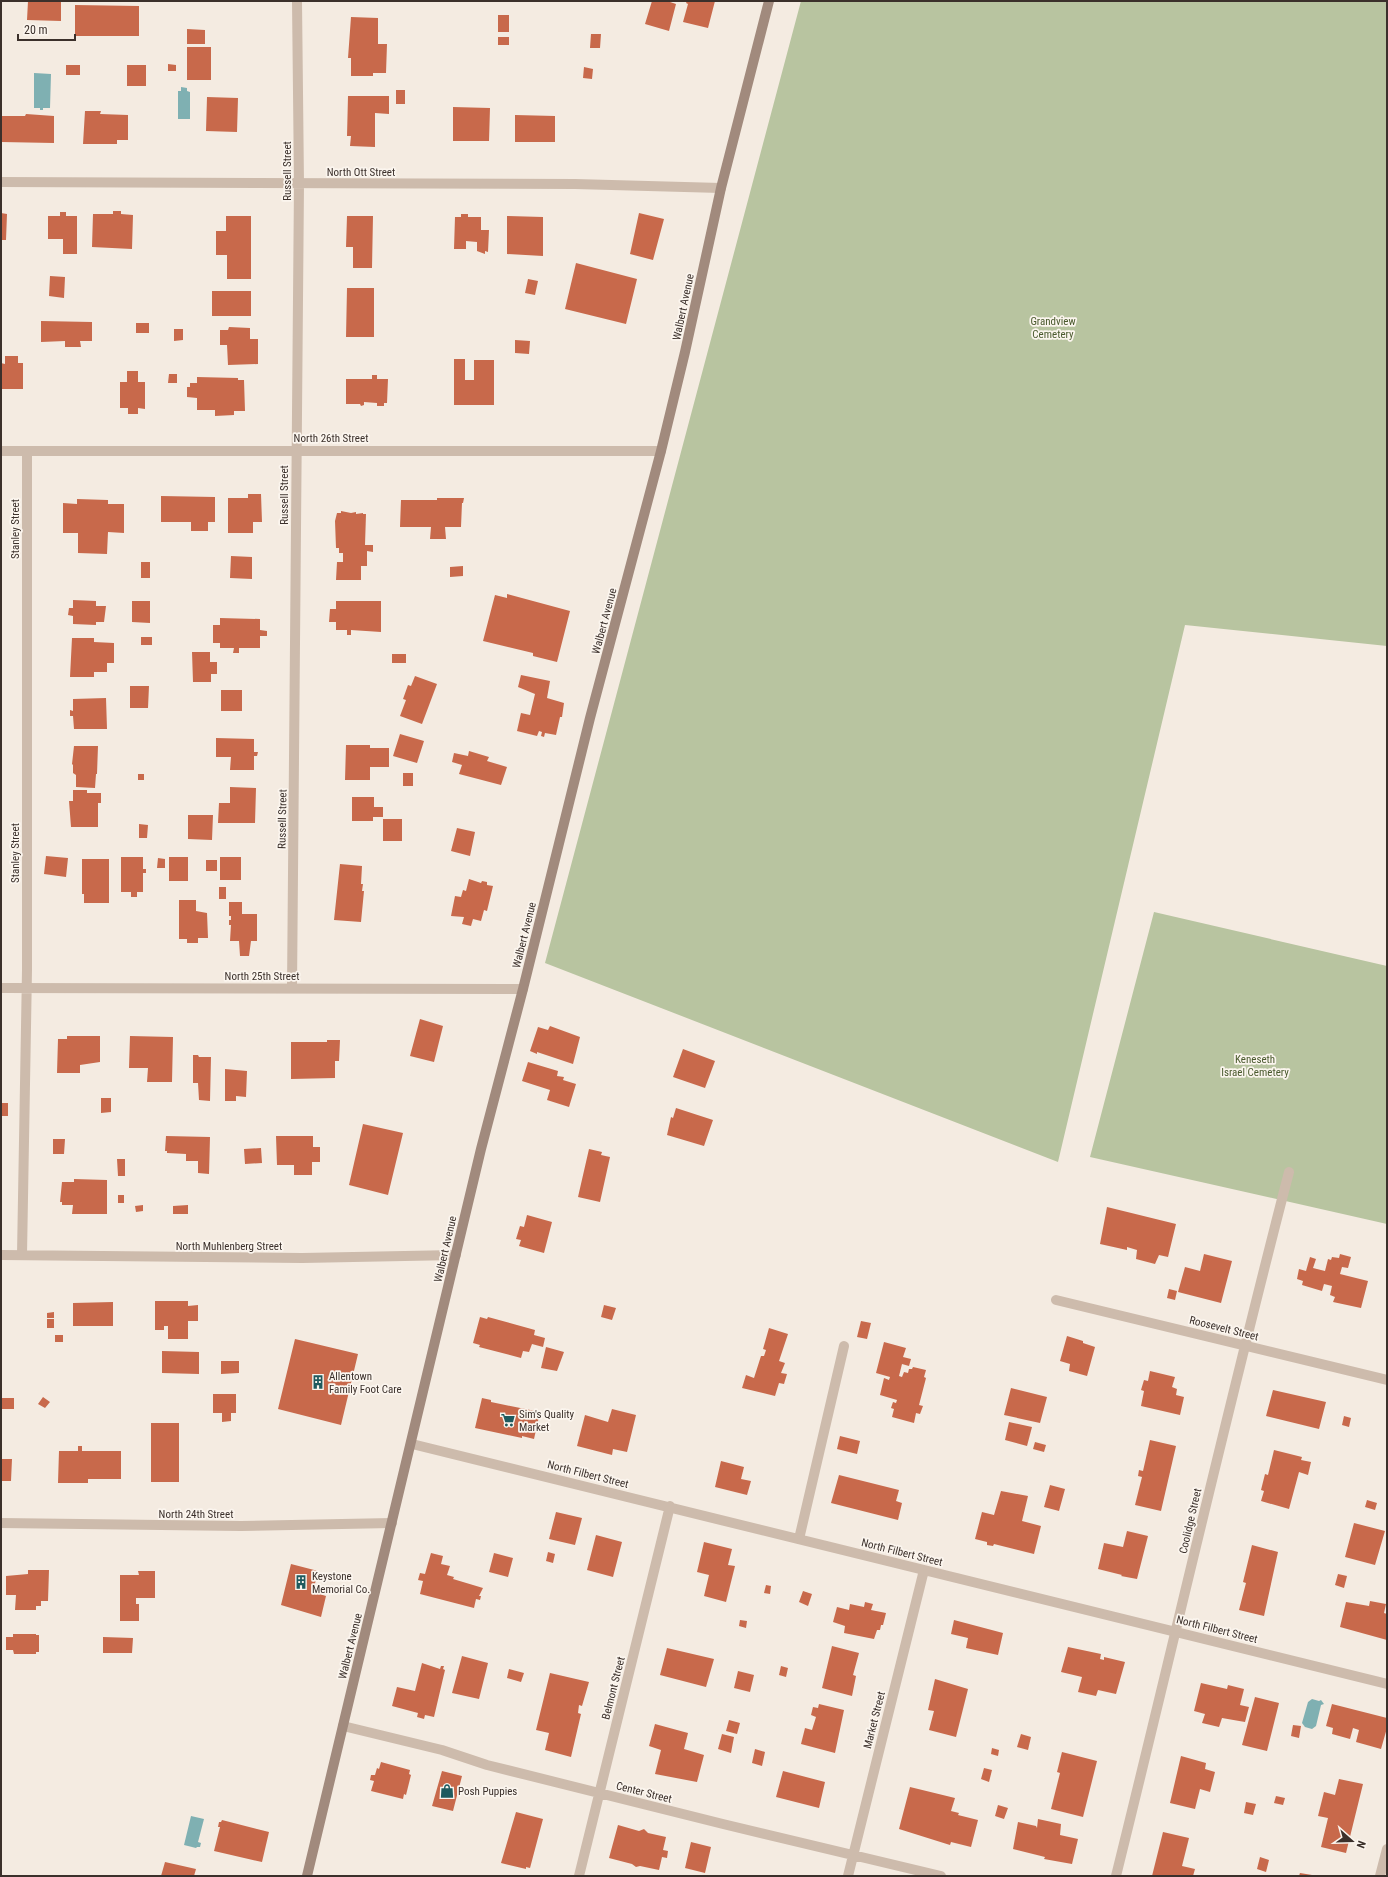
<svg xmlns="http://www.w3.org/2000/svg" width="1388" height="1877" font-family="'Roboto Condensed',sans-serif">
<rect width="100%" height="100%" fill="#f4ebe1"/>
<path fill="#b8c4a0" d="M801,1H1387V646L1185,625L1058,1162L545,963Z
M1154,912L1387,966V1224L1090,1157Z"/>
<path fill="#7fb0b2" d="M34,73L51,74L50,108H43V110H40V108H34Z
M181,87L187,88V91L190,92V119H178V91H181Z
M1312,1699L1319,1701L1321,1700L1324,1704L1321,1705L1316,1726L1312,1729L1305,1727L1302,1723L1308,1702Z
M191,1816L204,1819L198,1842L201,1843L200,1847H197L196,1848L184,1845Z"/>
<path fill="#c8694b" d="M28,1H61V21L27,20Z
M652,1H667L676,4L669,31L645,24Z
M687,1H715L708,28L683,22L688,4L686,3Z
M75,5L139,6V36H75Z
M498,15H509V32H498Z
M351,17L378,18V44H387L386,73H373V76H351V58H348Z
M187,29L205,30V44H187Z
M591,34H601L600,48H590Z
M498,37H509V45H498Z
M187,47H211V80H187Z
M168,64L176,65V71H168Z
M66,65H80V75H66Z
M127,65H146V86H127Z
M584,67L593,69L592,79L583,78Z
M396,90H405V104H396Z
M348,96H389V114L375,113V147L350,146L351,136H347Z
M207,97L238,98L237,132L206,131Z
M453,107L490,108L489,141H453Z
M85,111H101L100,114L128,115V140H117V144H83Z
M26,114L54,116V143L1,142V116H25Z
M515,115L555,116V142H515Z
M113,211H121V214L133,215L132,249L92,247L93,214H113Z
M60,212H66V216H77V254H63V239H48V216H60Z
M1,213L7,214L6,240H1Z
M639,213L664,219L653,260L630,254Z
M461,214H468V217H481V230H489L488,252L485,251V254L477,251V242L466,241V249H454L455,217H461Z
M226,216H251V279H227V255H216V231H226Z
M347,216H373L372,268H353V247H346Z
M507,216L543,217V256L507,254Z
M576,263L637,279L626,324L565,309Z
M50,276L65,277L64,298L49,296Z
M528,279L538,281L535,295L525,293Z
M347,288H374V337H346Z
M212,291H251V316H212Z
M41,321L92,322V341H80L81,347H65V341L41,342Z
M136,323H149V333H136Z
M229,327L250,328V339H258V364L228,365L227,345H220V330H228Z
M174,329H183V340L174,341Z
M515,340L530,341L529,354L515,353Z
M5,356H18V363H23V389H1V363L5,364Z
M454,359H465V380H474V360H494V405H454Z
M127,371H138V382H145V409L138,408V414H128V408H120V382H127Z
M169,374H177V383H168Z
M372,375H377V379H388L387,403H384V406H377V403L364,402V405L361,406L360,404H346V379H372Z
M197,377L238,378V380H244L245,411H234V415L215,416V410H197V398L187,397V387H190V383H197Z
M248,494H261L262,522H253V533H228V498H248Z
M161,496L215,497V522H208V531H191V522H161Z
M437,498H464L463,503H462L461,527H445L446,539H430L431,527H400L401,500H437Z
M77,499L108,500V504H124V533L108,532L107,554L78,553V533H63V503L77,504Z
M341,511L351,513L356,512V514L363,513V514H366L365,545H373V552L367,551V566H361V580H336L337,562H343V553H339V548H336L335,521L337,513H341Z
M231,556L252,557V579L230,578Z
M141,562H150V578H141Z
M463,566V576L450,577V567Z
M507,594L570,611L557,662L533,656V653L483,641L495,595L507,598Z
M73,600L96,601V606H106L104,622H96V625L73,624V616L68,615L69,608H73Z
M132,601H150V623L132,622Z
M336,601H381V632L351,630V635H347V630H336V622H329L330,609H336Z
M220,618L260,619V630L267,631V636H260V648H239V653H233L234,648H220V643H213V625H220Z
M141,637H152V645H141Z
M72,638H94V642L114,643V663H107V672H94V677H70Z
M192,652H210V662H217V674H211V682H193Z
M392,654H406V663H392Z
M521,675L550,681L547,698L564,703L562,717H560L556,735L545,733L544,737L541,736L542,732L539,731L537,736L517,731L521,713L530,715L535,694L518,687Z
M415,676L437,684L422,724L400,716L406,700L403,699L408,685L411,686Z
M130,686H149L148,708H130Z
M221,690H242V711H221Z
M106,698L107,729H74L73,716H70V710L73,711V699Z
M400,734L424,741L417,763L393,756Z
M216,738L254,739V752H258L257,756H254V770H230L231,757H216Z
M346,745H370V748H389V767H370V780H345Z
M74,746H98L97,774H96L95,788L76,787V775L73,773V765L72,764Z
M469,751L489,757L487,761L507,767L501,785L459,774L462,765L452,762L454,753L468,756Z
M403,773H413V786H403Z
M138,774H144V780H138Z
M230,787L256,788L255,823H218L219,803H230Z
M73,790H87V793H101V803H98V827H71L69,801H73Z
M352,797H374V807H383V817H373V821H352Z
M188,815H213L212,840L188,839Z
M383,819H402V841H383Z
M139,824L148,825L147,838H139Z
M457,828L475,832L470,856L451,851Z
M46,856L68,858L66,877L44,874Z
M121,857H143V869H146V873H143V892H137V897H131V892H121Z
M169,857H188V881H169Z
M220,857H241V880H220Z
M158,858L165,859V868H157Z
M82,859H109V903H84V894H82Z
M206,860H217V871H206Z
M340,864L362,866L361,884H363L362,891H364L361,922L334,920Z
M469,879L481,883L482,881L487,882V885L493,886L487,911L484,910L481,921L473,919L471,926L462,924L464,917L451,916L455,896L461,897L463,890L466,891Z
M219,887H226V899H219Z
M179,900H196V911L207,913L208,938H198V943H187V939H179Z
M229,902H242V914H257V941H251L249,956H240L239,941H230L231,925H229V920H231V916H229Z
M420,1019L443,1026L434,1062L410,1056Z
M550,1026L580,1037L573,1064L537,1052V1054L530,1051L538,1027L548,1030Z
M67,1036H100V1062L80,1065V1073H57L58,1039H67Z
M130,1036L173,1037L172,1082H147L148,1068H129Z
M327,1040H340L339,1061H335V1078L291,1079V1042H327Z
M683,1049L715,1061L705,1088L673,1077Z
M193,1055H198L199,1057H211L210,1101L199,1100L198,1083H193Z
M528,1062L558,1071L557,1076L564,1077L563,1080L576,1084L569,1107L547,1100L550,1090L522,1081Z
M225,1069L247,1071L246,1097L236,1096V1101H225Z
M101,1098H111V1112L101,1113Z
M1,1103H8V1116H1Z
M676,1108L713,1120L704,1146L667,1135L671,1117L673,1118Z
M363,1124L403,1133L388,1195L349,1185Z
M166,1136L210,1137L209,1174L198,1173V1161H186V1154L167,1153V1151H165Z
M276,1136H313V1147H320V1162H312V1175H294V1165H277Z
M53,1139H65L64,1154H53Z
M261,1148L262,1163L245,1164L244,1149Z
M589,1149L602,1152L601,1155L610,1157L600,1202L578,1197Z
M117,1159H125V1176H118Z
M74,1179L107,1180V1214H72L73,1205H62V1202H60L62,1182H74Z
M118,1195H124V1203H118Z
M143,1205V1211L136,1212L135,1206Z
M188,1205V1214H173V1206Z
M1107,1207L1176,1224L1168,1257L1159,1255L1155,1264L1136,1259L1137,1250L1127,1247V1250L1100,1244Z
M527,1215L552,1222L544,1253L519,1246L521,1240L516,1239L520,1226L524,1227Z
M1204,1254L1232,1261L1221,1303L1178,1292L1185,1267L1200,1271Z
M1340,1254L1351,1257L1348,1268L1342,1267L1340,1274L1368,1281L1361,1308L1333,1302L1335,1297L1330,1295L1332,1286L1324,1284L1322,1291L1302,1285L1303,1281L1297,1279L1299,1269L1306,1271L1310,1257L1316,1259L1313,1268L1325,1271L1328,1259L1331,1260L1332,1257L1339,1258Z
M1169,1289L1177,1291L1175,1300L1167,1298Z
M155,1301H188V1306L198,1305V1321H188V1339H168V1326H164V1330H155Z
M113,1302V1326H73V1303Z
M604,1305L616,1308L612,1320L601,1317Z
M54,1312V1318H47V1313Z
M480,1317L487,1319L488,1317L535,1330L534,1335L545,1338L543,1347L532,1344L529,1352L523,1351L521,1358L479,1347L480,1345L473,1343Z
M47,1319H54V1328H47Z
M861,1321L871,1323L867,1339L857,1337Z
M769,1328L788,1334L779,1361L785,1363L781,1373L787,1374L784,1384L779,1383L775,1396L742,1388L746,1375L754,1378L761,1356H764L766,1350L763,1349Z
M55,1335H63V1342H55Z
M1067,1336L1083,1341V1343L1095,1347L1087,1376L1069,1371L1070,1364L1060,1361Z
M295,1339L358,1354L341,1425L278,1409Z
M884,1342L906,1348L903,1357L911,1359L909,1366L902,1364L899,1376L902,1377L904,1372L908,1373L909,1369H912L913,1367L926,1370L924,1377L926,1378L919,1405L923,1406L920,1414L916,1413L914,1423L892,1417L894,1409L891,1408L893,1402L896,1403L897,1400L880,1395L884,1378L889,1380L890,1377L876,1373Z
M546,1347L564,1352L557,1371L541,1368Z
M162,1351L199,1352V1374L162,1373Z
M221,1361H239V1373L221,1374Z
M1150,1371L1175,1377L1172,1387L1177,1389L1176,1395L1184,1397L1180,1415L1141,1406L1144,1391L1141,1390L1144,1380L1148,1381Z
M1011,1388L1047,1397L1040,1423L1004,1415Z
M1273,1390L1326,1402L1319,1429L1266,1416Z
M213,1394H236V1413H231V1421L222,1422V1413H213Z
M43,1397L50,1402L45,1408L38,1404Z
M2,1398H14V1409H2Z
M482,1398L491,1400V1402L540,1412L534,1439L522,1436V1438L475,1428Z
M612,1409L636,1415L627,1452L613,1449L612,1455L577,1446L585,1415L608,1422Z
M1344,1416L1351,1418L1349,1427L1342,1425Z
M1009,1422L1032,1427L1027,1446L1005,1440Z
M151,1423H179V1482H151Z
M840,1436L860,1441L857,1454L837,1449Z
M1150,1440L1176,1446L1161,1511L1135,1505L1142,1477L1138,1476L1139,1470L1143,1471Z
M1035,1442L1046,1445L1044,1452L1033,1449Z
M78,1446H82V1451H121V1479H88V1483H58L59,1451H78Z
M1274,1450L1302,1457L1301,1460L1311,1462L1308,1475L1299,1472L1289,1509L1261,1501L1264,1491L1261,1490L1265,1474L1268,1475Z
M1,1459H12L11,1481H1Z
M721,1461L744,1467L741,1479L751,1481L747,1495L715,1487Z
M839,1475L899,1490L896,1501L902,1503L898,1520L831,1503Z
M1050,1485L1065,1489L1059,1511L1044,1507Z
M1001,1491L1028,1496L1022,1521L1041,1526L1034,1554L994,1544L993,1546L987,1545V1542L975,1539L982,1512L994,1515Z
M1367,1500L1377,1503L1375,1510L1365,1507Z
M556,1512L582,1518L575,1545L549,1539Z
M1354,1523L1385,1531L1375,1565L1345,1557Z
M1127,1531L1148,1536L1137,1579L1121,1576L1122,1575L1098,1569L1104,1543L1123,1547Z
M596,1535L622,1542L613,1577L587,1570Z
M704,1542L732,1549L728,1565L735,1566L726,1602L704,1596L709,1575L697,1572Z
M1252,1545L1278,1552L1264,1616L1239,1610L1246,1583L1243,1582Z
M548,1552L555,1554L553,1563L546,1561Z
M431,1553L443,1556L441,1564L450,1566L447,1575L454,1577L453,1579L483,1588L479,1596H481L480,1600L476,1599L474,1608L420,1594L423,1581L418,1580L420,1573L425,1574Z
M494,1553L513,1558L508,1577L489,1572Z
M291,1564L318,1571L313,1592L326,1596L321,1617L281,1605Z
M28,1570H49L48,1601H41V1606H36V1610H15L16,1595H6V1576L28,1574Z
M138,1571H155V1598H136V1604H139V1621H120V1575H139Z
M1338,1574L1347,1576L1344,1588L1335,1585Z
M766,1585L771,1586L770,1594L764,1593Z
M803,1591L812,1594L808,1606L799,1602Z
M1370,1601L1386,1604L1384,1613L1387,1614V1640L1340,1627L1346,1602L1369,1606Z
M865,1602L873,1604L871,1610L886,1613L883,1625H881L880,1630H877L874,1639L844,1633L845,1626L833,1622L837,1607L849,1610L850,1604L864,1607Z
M740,1620L747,1621L746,1628L739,1626Z
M954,1620L1003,1633L998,1655L966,1648L968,1638L951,1634Z
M13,1634H36V1635H39V1652H36V1654H14L13,1650H6V1637H13Z
M103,1637L133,1638L132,1653H103Z
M832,1646L859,1653L853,1675L856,1676L852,1696L822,1688Z
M1068,1647L1101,1654L1100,1659L1104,1660V1657L1125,1662L1116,1694L1098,1690L1096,1696L1078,1692L1082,1677L1061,1672Z
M667,1648L714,1659L706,1687L660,1675Z
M462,1656L488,1663L479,1699L452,1693Z
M422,1663L440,1669L441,1666H444L443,1669L445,1670L434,1717L425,1715L424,1719L417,1717L418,1713L392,1706L397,1687L415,1691Z
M781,1666L788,1668L786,1677L779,1675Z
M509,1669L524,1673L521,1682L507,1678Z
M738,1671L754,1675L750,1692L734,1688Z
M550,1673L589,1682L582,1706L579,1705L578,1713L581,1714L571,1757L545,1750L549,1733L536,1730Z
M935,1679L968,1689L956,1737L929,1730L934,1711L928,1710Z
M1201,1683L1227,1689L1228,1685L1244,1689L1240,1705L1249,1707L1245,1722L1222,1718L1219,1727L1202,1723L1205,1714L1194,1711Z
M1255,1697L1279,1703L1267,1751L1242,1745Z
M819,1704L844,1710L835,1753L801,1744L805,1728L812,1730L816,1717L811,1715L813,1707L818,1708Z
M1332,1704L1387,1718V1728L1381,1749L1356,1742L1359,1730L1353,1728L1350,1739L1332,1734L1333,1728L1326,1726Z
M729,1720L740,1723L737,1734L726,1731Z
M655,1724L688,1733L684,1749L704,1755L697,1782L655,1774L661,1750L649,1746Z
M1293,1725L1301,1726L1299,1738L1291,1736Z
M722,1734L734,1737L731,1753L718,1749Z
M1021,1734L1031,1737L1028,1750L1017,1747Z
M992,1748L999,1750L998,1756L991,1754Z
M755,1749L765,1752L762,1766L752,1763Z
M1062,1752L1097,1761L1083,1817L1051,1809L1060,1773L1057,1772Z
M1181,1756L1206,1763L1205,1769L1215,1772L1210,1792L1200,1789L1195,1809L1170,1803Z
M381,1762L410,1770L409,1774L411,1775L406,1795L404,1794L403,1799L371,1791L374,1781L370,1780L371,1775H375L377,1768L379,1769Z
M984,1768L992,1770L989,1782L981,1779Z
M442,1771L462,1776L453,1811L432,1806Z
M783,1771L825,1782L819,1808L776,1797Z
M1339,1779L1363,1784L1346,1853L1321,1847L1328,1818L1318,1816L1324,1792L1335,1795Z
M910,1787L955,1798L951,1811L959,1813L958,1815L978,1820L971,1847L951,1842L950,1845L899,1829Z
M1276,1796L1285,1798L1283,1805L1274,1803Z
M1246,1802L1256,1804L1253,1815L1244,1813Z
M998,1805L1008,1808L1004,1819L995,1816Z
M516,1812L543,1819L530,1868L526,1867V1869L501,1863Z
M1038,1819L1061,1824L1060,1835L1078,1839L1072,1864L1044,1859L1045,1857L1013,1849L1018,1822L1036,1826L1037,1828Z
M222,1820L269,1832L262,1862L214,1851L220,1827H218L219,1822H221Z
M618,1825L639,1831L644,1829L648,1833L666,1837L663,1850L668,1851L667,1858L662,1857L659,1870L640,1866L636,1867L632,1864L609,1858Z
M1163,1832L1189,1838L1182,1866L1195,1869L1193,1876H1152Z
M691,1842L711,1847L705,1873L685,1868Z
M1260,1857L1269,1860L1266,1872L1257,1869Z
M165,1862L196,1869L194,1876H161Z
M1300,1873L1312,1875V1876H1299Z"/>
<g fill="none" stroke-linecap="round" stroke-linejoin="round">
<path stroke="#cdbbac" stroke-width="10" d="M1,182L575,184L721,188
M1,451H661
M1,988L523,989
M292,988L299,184L297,1
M1,1255L302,1258L456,1255
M22,1255L27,970V451
M1056,1300L1387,1380
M412,1444L1387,1684
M1,1523L241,1526L392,1523
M799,1539L844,1346
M343,1726L442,1750L487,1765L723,1824L941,1876
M579,1876L670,1506
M848,1876L924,1570
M1116,1876C1174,1642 1228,1406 1289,1172
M1380,1876L1387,1849"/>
<path stroke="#a18a7d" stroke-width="10" d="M307,1876L481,1149L523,989L590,718L661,451L685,352L721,188L769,1"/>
</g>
<defs>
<symbol id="building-bare" viewBox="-9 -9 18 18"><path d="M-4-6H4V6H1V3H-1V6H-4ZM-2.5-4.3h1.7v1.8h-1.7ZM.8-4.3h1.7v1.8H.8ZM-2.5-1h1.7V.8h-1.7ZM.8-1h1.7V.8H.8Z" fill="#1f5a5e" stroke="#fbf5ee" stroke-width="2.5" paint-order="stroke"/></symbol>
<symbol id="supermarket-bare" viewBox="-9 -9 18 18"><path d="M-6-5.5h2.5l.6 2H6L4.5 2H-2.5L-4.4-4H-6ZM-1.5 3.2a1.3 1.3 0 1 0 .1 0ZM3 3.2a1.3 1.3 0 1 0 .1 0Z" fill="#1f5a5e" stroke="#fbf5ee" stroke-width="2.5" paint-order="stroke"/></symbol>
<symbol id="shop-bare" viewBox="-9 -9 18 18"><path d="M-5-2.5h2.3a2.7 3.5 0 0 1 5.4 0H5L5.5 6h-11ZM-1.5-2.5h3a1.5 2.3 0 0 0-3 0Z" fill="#1f5a5e" stroke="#fbf5ee" stroke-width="2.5" paint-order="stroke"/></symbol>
</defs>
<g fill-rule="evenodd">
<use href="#building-bare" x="308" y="1372" width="20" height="20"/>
<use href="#supermarket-bare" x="498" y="1410" width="20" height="20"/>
<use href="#building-bare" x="291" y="1572" width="20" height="20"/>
<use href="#shop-bare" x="437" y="1781" width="20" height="20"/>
</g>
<g text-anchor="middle" stroke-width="3.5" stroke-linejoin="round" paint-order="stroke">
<g font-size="11" fill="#3b302b" stroke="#fbf5ee">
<text transform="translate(287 171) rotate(-90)" y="4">Russell Street</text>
<text x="361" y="176">North Ott Street</text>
<text transform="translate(683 307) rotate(-78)" y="4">Walbert Avenue</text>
<text x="331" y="442">North 26th Street</text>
<text transform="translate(284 495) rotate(-90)" y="4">Russell Street</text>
<text transform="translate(15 529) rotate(-90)" y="4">Stanley Street</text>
<text transform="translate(604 621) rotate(-75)" y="4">Walbert Avenue</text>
<text transform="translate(282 819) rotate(-89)" y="4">Russell Street</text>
<text transform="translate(15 853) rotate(-90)" y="4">Stanley Street</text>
<text transform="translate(524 935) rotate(-76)" y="4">Walbert Avenue</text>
<text x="262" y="980">North 25th Street</text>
<text x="229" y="1250">North Muhlenberg Street</text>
<text transform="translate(445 1249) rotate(-77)" y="4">Walbert Avenue</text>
<text transform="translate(1224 1328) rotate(14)" y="4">Roosevelt Street</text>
<text transform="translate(588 1474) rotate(14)" y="4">North Filbert Street</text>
<text x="196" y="1518">North 24th Street</text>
<text transform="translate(1190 1521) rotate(-77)" y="4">Coolidge Street</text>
<text transform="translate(902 1552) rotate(14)" y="4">North Filbert Street</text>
<text transform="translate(1217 1629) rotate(14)" y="4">North Filbert Street</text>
<text transform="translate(350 1646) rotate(-76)" y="4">Walbert Avenue</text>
<text transform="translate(613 1688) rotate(-76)" y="4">Belmont Street</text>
<text transform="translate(874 1720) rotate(-76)" y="4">Market Street</text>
<text transform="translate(644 1792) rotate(14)" y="4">Center Street</text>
</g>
<g font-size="11" fill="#4a5a2e" stroke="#fbf5ee">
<text x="1053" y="325">Grandview<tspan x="1053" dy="13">Cemetery</tspan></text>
<text x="1255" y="1063">Keneseth<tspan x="1255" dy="13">Israel Cemetery</tspan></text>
</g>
<g font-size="11" fill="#3b302b" stroke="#fbf5ee" text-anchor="start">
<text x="329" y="1380">Allentown<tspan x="329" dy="13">Family Foot Care</tspan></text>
<text x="519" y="1418">Sim's Quality<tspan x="519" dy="13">Market</tspan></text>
<text x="312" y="1580">Keystone<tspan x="312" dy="13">Memorial Co.</tspan></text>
<text x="458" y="1795">Posh Puppies</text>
</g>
</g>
<rect width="1388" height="1877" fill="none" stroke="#3b302b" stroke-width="4"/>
<g transform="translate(1352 1841) rotate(110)" stroke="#fbf5ee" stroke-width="3" paint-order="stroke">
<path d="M0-3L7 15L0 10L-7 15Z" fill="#3b302b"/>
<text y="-6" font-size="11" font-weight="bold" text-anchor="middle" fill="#3b302b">N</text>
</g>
<path d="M18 34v6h57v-6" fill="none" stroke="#3b302b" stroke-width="2"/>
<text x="24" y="34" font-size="12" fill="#3b302b" stroke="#fbf5ee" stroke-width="3" paint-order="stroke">20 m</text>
</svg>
